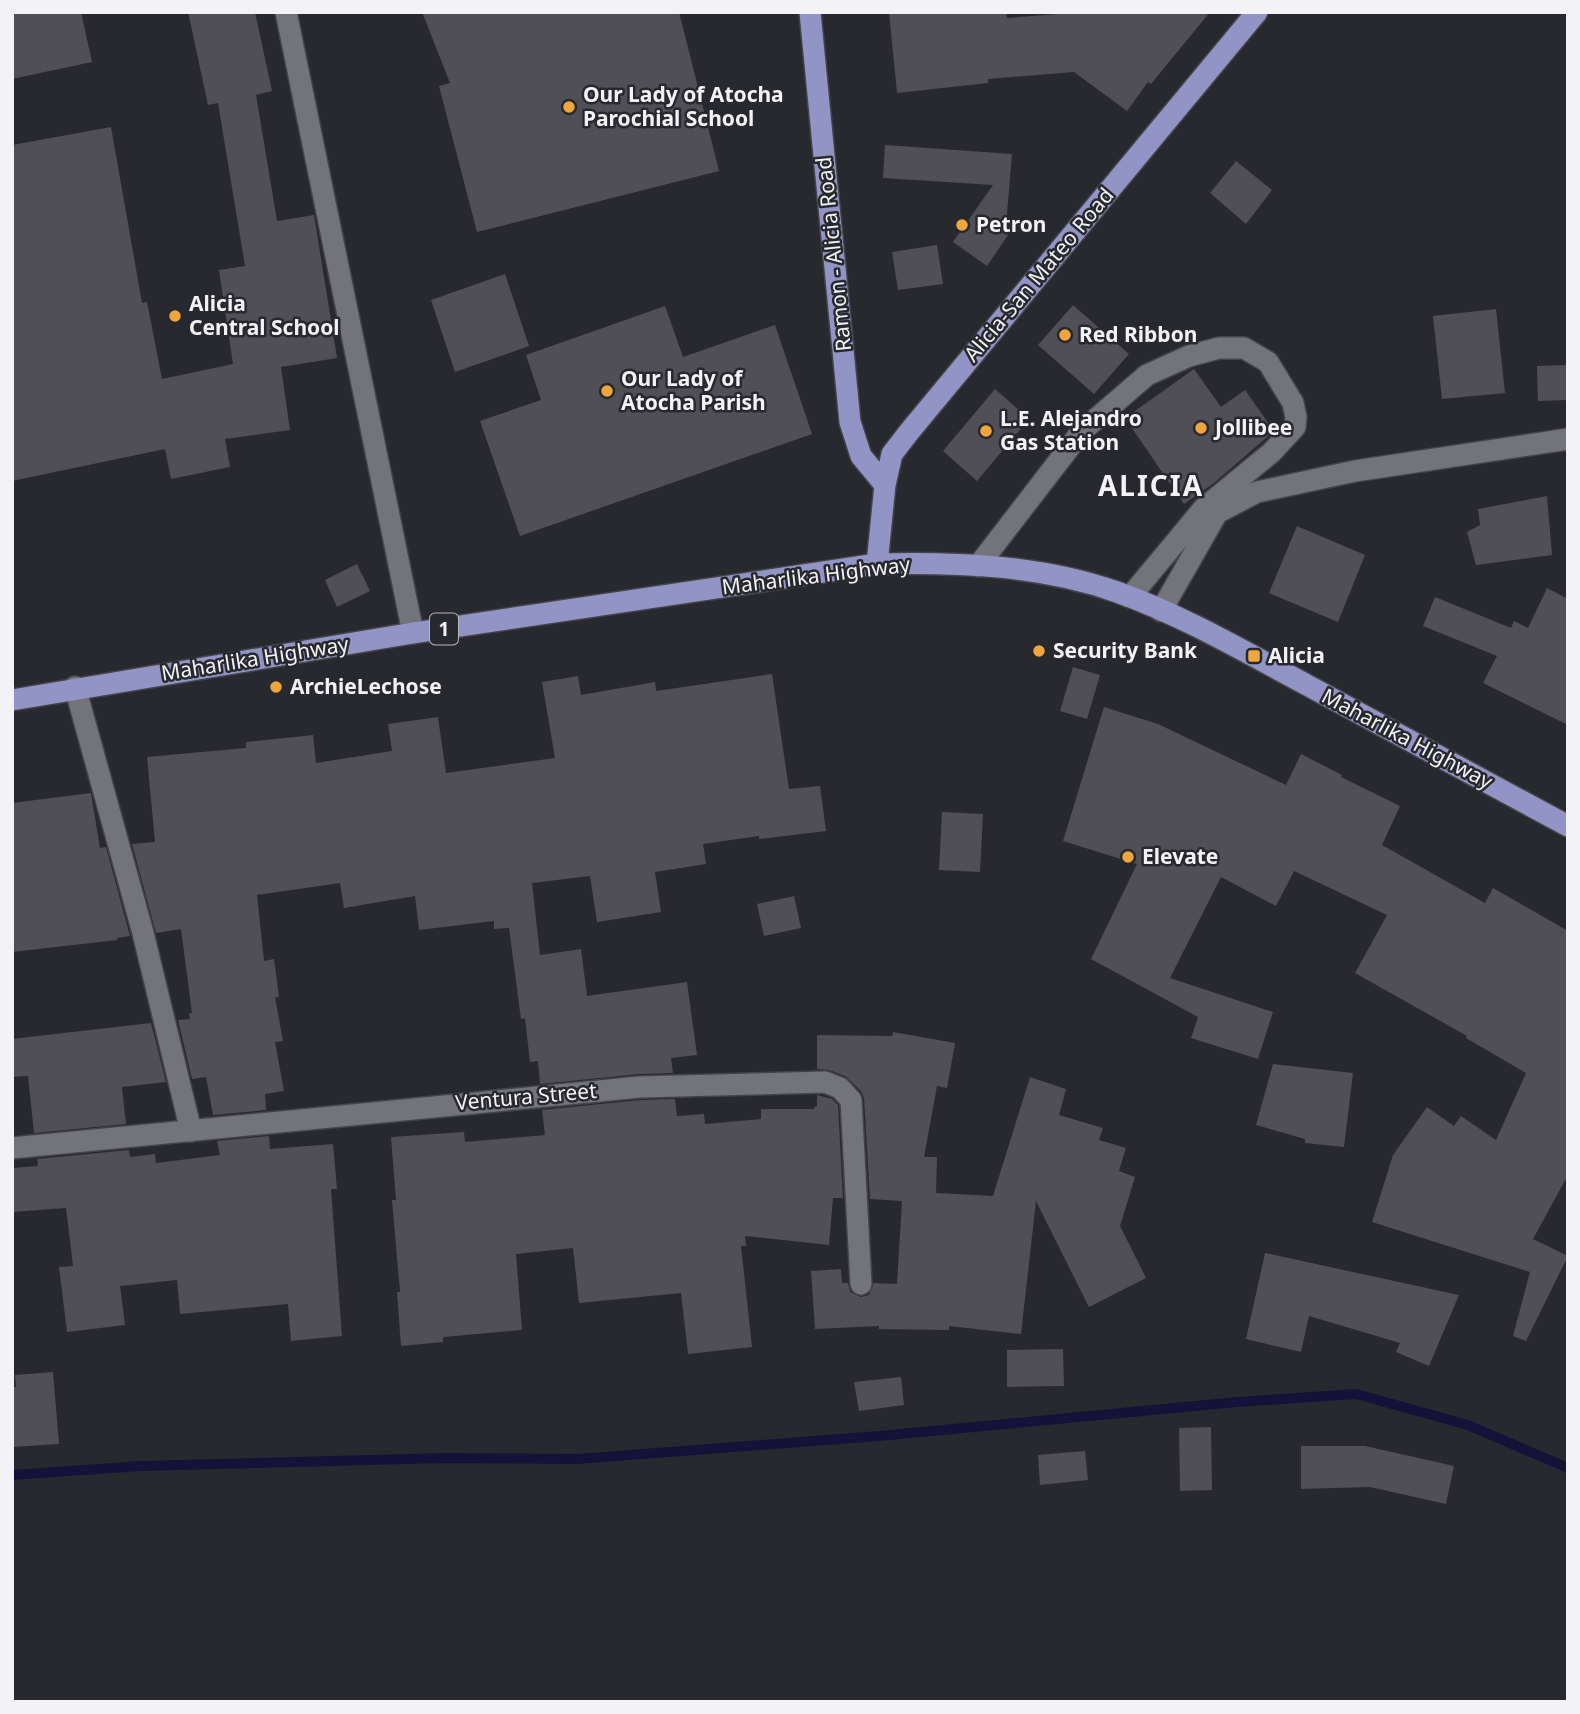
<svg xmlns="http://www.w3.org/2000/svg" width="1580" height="1714" font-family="'Noto Sans',sans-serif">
<rect width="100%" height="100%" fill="#28292e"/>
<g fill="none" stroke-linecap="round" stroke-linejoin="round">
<path stroke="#151239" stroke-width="10" d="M12,1475L141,1466L446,1458L577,1459L879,1436L1237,1402L1356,1394L1468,1425L1568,1468"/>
</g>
<path fill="#4f4f55" d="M12,12H81L92,62L12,79Z
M188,12H255L272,91L256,95L277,221L314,215L337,358L281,367L290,430L225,439L230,467L171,479L165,449L12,481V145L111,127L142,303L147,302L162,379L233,364L219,270L245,266L218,103L208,105Z
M422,12H679L719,171L477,232L439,86L450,83Z
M889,12H1006L1007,18L1085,12H1210L1151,84L1148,82L1127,111L1074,72L988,79V83L897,93Z
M885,145L1012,154L1006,225L1012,229L987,266L953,242L993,185L883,178Z
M1236,161L1272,190L1246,224L1210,193Z
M937,245L943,284L898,290L892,252Z
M505,274L529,346L455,372L431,300Z
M1073,305L1129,354L1094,394L1038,345Z
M665,306L683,357L775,325L812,434L520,536L480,421L541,400L526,355Z
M1496,309L1505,393L1442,399L1433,316Z
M1568,365V400L1538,401L1537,366Z
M1194,369L1221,407L1245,390L1274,431L1214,483L1184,504L1125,418Z
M995,389L1029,419L977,481L943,451Z
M1547,496L1552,555L1476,565L1467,532L1480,525L1478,509Z
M1297,526L1365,555L1338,622L1269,593Z
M357,564L370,591L337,607L325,580Z
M1547,588L1568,599V725L1483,683L1497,656L1423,626L1435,597L1511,628L1514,621L1528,628Z
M1073,667L1100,675L1087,719L1060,711Z
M772,674L789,789L820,786L826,831L759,839V836L703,844L706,864L655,872L661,912L597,922L590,876L532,883L540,955L581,949L587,996L687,982L697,1055L671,1058L673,1073L639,1074L540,1084L538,1061L530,1062L525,1018L521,1019L509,928L494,929V921L419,930L415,896L344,908L340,883L257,895L264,961L274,959L279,997H275L283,1041L275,1042L284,1091L265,1094L266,1110L213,1115L206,1077L192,1079L178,1020L190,1019L189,1014L192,1013L181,929L156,933L132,844L155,842L147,757L246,748V742L313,735L316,763L392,751L388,724L438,717L446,773L555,758L542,682L578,676L581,695L655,682L656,691Z
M1104,707L1158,724L1286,785L1301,754L1342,775L1341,777L1400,806L1382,845L1485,903L1493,888L1568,931V1175L1533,1239L1568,1256L1526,1341L1513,1336L1530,1272L1372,1222L1393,1155L1427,1107L1454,1126L1461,1116L1496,1140L1526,1073L1466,1038L1467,1036L1355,973L1387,915L1294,871L1276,906L1221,877L1170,978L1273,1012L1258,1059L1191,1038L1198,1017L1091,959L1137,864L1063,841Z
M91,793L100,848L106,847L130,936L117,938V940L12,952V803Z
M942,812L983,814L980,872L939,870Z
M794,896L801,928L764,936L757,904Z
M151,1023L166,1082L122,1087L126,1124L34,1133L28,1076L12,1077V1039Z
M893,1032L955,1043L947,1088L937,1086L924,1157H937L936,1193L993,1196L1030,1077L1066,1089L1059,1115L1103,1128L1099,1140L1126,1148L1119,1171L1135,1177L1120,1226L1146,1278L1089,1307L1036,1201L1021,1334L949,1326V1330L879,1329V1326L815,1329L811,1271L841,1269L842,1283H848L850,1292L861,1297L869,1295L874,1283L897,1284L902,1201L870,1199L864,1098L861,1091L845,1076L829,1070L817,1069V1035L892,1036Z
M1273,1064L1353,1073L1344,1147L1305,1143V1139L1256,1125Z
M817,1095L832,1099L838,1105L843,1198H833L829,1245L745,1236L746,1246H741L752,1347L688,1354L681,1293L579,1303L573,1248L516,1254L522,1330L443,1337V1342L401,1346L397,1292H400L392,1200H396L391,1137L464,1132L465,1142L545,1135L542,1110L641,1100L675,1099L677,1116L704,1114L705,1124L761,1119V1109H814V1107L817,1106Z
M269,1136L270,1149L333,1144L337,1189H331L342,1336L291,1341L288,1304L180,1314L177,1280L120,1286L125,1325L67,1332L59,1267L73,1266L66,1208L12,1212V1168L38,1166L37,1159L129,1150L130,1157L155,1154L156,1163L220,1155L217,1141Z
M1265,1253L1459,1295L1429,1366L1396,1352L1400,1343L1309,1316L1301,1352L1246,1339Z
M1063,1349L1064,1386L1007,1387V1350Z
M53,1372L59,1444L12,1447V1387H16L15,1375Z
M901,1377L904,1405L859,1411L854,1382Z
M1211,1427L1212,1490L1180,1491L1179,1428Z
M1301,1446H1365L1454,1466L1446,1504L1370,1487L1301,1489Z
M1085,1451L1088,1480L1040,1485L1038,1455Z"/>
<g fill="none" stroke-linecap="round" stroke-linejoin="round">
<defs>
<path id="minor" d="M286,12L413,633
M978,566L1082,431L1147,375L1189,356L1219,348H1244L1268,362L1293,403L1296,417L1295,427L1272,452L1204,508L1130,597
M1161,611L1217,513L1257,492L1355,471L1568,439
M75,687L143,933L191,1131
M12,1148L640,1087L825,1082L840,1088L851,1100L861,1284"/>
<path id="major" d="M810,12L850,422L861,456L885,485
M877,564L885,485L892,454L909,432L1257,12
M12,700L413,633L877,564C957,562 1041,565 1117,592C1182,615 1247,653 1307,685C1394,732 1481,779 1568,826"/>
</defs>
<use href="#minor" stroke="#434448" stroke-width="24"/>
<use href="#major" stroke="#434448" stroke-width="24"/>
<use href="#minor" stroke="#73747a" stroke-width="21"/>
<use href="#major" stroke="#9294c6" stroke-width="21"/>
</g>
<g fill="#f0a63e" stroke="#28292e" stroke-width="2.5">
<circle cx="569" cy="107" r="7"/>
<circle cx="962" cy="225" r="7"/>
<circle cx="175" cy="316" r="7"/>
<circle cx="1065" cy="335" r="7"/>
<circle cx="607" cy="391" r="7"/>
<circle cx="1201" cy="428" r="7"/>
<circle cx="986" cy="431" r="7"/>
<circle cx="1039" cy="651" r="7"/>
<rect x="1247" y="649" width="14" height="14" rx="3.5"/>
<circle cx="276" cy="687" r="7"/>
<circle cx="1128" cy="857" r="7"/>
</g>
<g text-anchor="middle" stroke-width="5" stroke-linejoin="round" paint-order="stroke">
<rect fill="#28292e" stroke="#b6b6bb" stroke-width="2" x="430" y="613.5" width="28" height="31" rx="5"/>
<g font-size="19" font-weight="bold" fill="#f3f3f7">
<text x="444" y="636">1</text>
</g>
<g font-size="21" font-weight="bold" fill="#f3f3f7" stroke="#28292e" text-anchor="start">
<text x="583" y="102">Our Lady of Atocha<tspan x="583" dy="24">Parochial School</tspan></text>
<text x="976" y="232">Petron</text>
<text x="189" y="311">Alicia<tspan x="189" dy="24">Central School</tspan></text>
<text x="1079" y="342">Red Ribbon</text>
<text x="621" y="386">Our Lady of<tspan x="621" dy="24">Atocha Parish</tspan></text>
<text x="1000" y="426">L.E. Alejandro<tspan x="1000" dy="24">Gas Station</tspan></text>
<text x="1215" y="435">Jollibee</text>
<text x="1053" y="658">Security Bank</text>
<text x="1268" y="663">Alicia</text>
<text x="290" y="694">ArchieLechose</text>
<text x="1142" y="864">Elevate</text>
</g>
<g font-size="21" fill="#f3f3f7" stroke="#28292e">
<text transform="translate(834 254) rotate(-96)" y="7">Ramon - Alicia Road</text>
<text transform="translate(1039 275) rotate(-50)" y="7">Alicia-San Mateo Road</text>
<text transform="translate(816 576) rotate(-7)" y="7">Maharlika Highway</text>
<text transform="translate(255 659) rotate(-9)" y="7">Maharlika Highway</text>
<text transform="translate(1407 739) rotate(28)" y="7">Maharlika Highway</text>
<text transform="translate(526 1097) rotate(-5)" y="7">Ventura Street</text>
</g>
<g font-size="28" font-weight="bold" letter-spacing="2" fill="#f3f3f7" stroke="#28292e">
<text x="1151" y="496">ALICIA</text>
</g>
</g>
<rect width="1580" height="1714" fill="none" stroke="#f3f3f7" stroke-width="28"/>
</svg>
